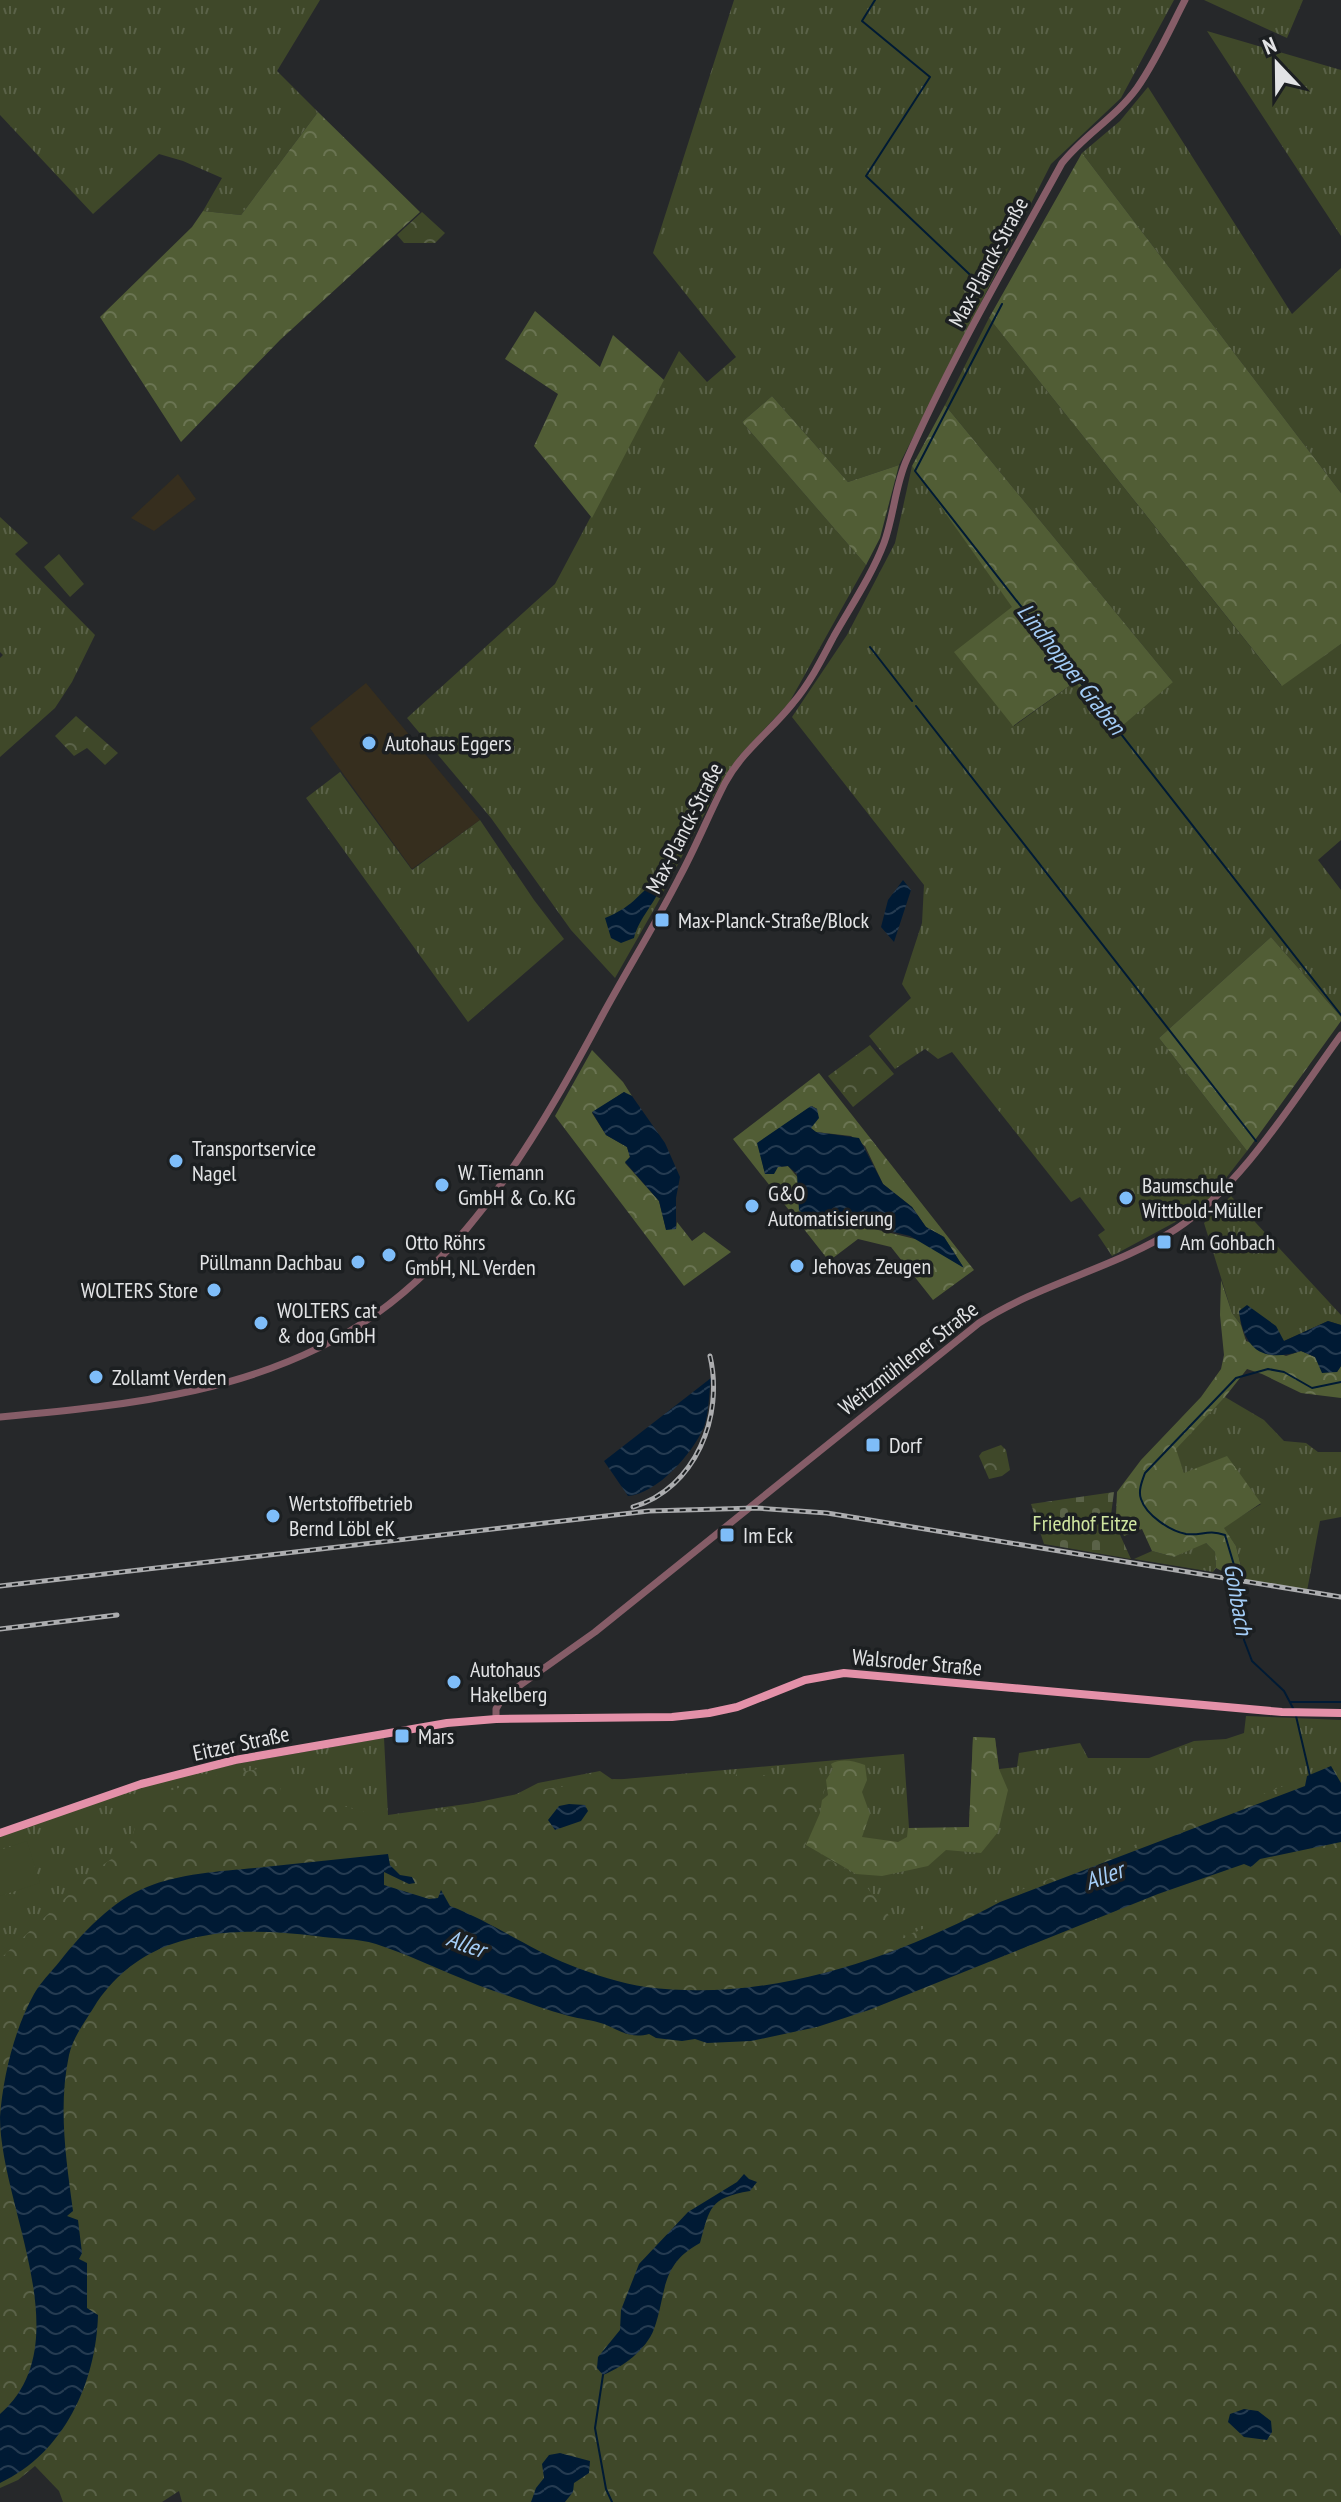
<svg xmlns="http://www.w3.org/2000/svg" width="1341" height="2502" font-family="'PT Sans Narrow',sans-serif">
<defs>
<pattern id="grass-tufts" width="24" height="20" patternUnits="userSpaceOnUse" patternTransform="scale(2)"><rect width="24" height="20" fill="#3f4829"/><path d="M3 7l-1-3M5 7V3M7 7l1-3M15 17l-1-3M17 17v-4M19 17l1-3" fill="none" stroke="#5a6248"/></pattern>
<pattern id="forest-crowns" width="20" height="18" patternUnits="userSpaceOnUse" patternTransform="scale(2)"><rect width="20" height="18" fill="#515d35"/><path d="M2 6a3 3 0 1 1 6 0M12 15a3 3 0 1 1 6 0" fill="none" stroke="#6a7452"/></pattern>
<pattern id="cemetery-stones" width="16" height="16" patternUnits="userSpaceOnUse" patternTransform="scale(2)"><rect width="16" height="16" fill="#3f4829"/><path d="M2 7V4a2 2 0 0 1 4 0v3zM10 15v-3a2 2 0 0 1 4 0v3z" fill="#5a6248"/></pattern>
<pattern id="park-crowns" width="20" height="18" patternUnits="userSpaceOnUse" patternTransform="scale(2)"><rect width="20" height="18" fill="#3f4829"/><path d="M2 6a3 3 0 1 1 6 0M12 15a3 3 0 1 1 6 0" fill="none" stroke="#5a6248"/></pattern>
<pattern id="water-waves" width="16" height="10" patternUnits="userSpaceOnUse" patternTransform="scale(2)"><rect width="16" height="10" fill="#001a34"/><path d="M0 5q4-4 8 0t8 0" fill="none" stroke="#253b51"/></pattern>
</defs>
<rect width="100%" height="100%" fill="#26282a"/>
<path fill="#362e1e" d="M178,474L196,499L154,531L131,518Z
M366,683L480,820L412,869L310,728Z"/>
<path fill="url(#grass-tufts)" d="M0,0H320L277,71L318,112L241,215L203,211L222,178L183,161L159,154L93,214L0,115Z
M734,0H1174L1121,98L1051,164L899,465L848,482L772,396L742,422L866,565L789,703L739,756L717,790L657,904L615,978L571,930L491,818L407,718L555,584L679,351L707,382L736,357L653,253Z
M1204,0H1303L1287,38Z
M1207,31L1341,70V236Z
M1148,87L1292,314L1341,268V493L1082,153L1120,121Z
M989,318L1281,685L1341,644V840L1318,860L1341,890V1017L1271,937L1159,1038L1247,1151L1212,1196L1194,1212L1112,1256L1098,1235L1105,1230L1080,1197L1071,1202L952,1052L938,1059L925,1049L895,1069L869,1036L911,998L902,984L922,923L924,885L792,717L847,635L895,543L912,466L1013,607L1014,726L1075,682H1173L945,405Z
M0,517L28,543L15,554L95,635L72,682L55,708L0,757V658L3,655L0,652Z
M340,772L412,870L480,820L534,900L564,939L468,1022L306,798Z
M1231,1196L1341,1315V1325L1328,1321L1284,1341L1239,1311L1241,1325L1232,1313L1204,1223Z
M1225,1397L1264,1420L1284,1441L1306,1443L1318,1452H1341V1517L1320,1521L1307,1591L1245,1582L1236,1546L1223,1527L1261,1504L1184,1473L1175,1449Z
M1205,1542L1215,1552L1216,1568L1213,1572L1134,1559L1152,1551L1174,1557Z
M1246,1716L1341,1720V1783L1331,1767L1306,1786L954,1927L0,2112V1836L142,1786L236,1764L384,1738L388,1815L509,1798L538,1783L600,1771L613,1780L904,1754L909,1828H969L973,1737L995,1738L999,1769L1017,1767L1019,1753L1080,1743L1088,1758H1149L1194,1741L1226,1739L1244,1733Z"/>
<path fill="url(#forest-crowns)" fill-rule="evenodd" d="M318,112L420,212L280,340L181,442L100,317L192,227L203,211L241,215Z
M1082,153L1341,493V644L1282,686L989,318Z
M535,311L600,367L613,335L664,380L592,518L534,446L558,394L505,359Z
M772,396L848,482L899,465L880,538L866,565L742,422Z
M945,405L1173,682L1115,732L1075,682L1013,726L954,652L1012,607L912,466Z
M1271,937L1341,1017V1021L1247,1151L1159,1038Z
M592,1050L623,1082L632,1096L624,1092L592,1113L606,1135L627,1147L630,1157L625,1163L659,1201L666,1229H676L677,1222L692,1241L704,1232L731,1252L684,1286L555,1116Z
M819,1073L974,1270L933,1300L891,1247L858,1239L829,1261L733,1139ZM812,1106L817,1109L810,1128L816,1132L851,1136L865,1146L883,1184L912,1207L926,1227L944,1237L963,1267L919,1240L858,1225L837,1211L824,1217L798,1195L799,1179L788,1166L778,1167L765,1174L758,1143Z
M1221,1280L1232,1313L1241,1325L1246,1341L1286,1356L1301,1351L1315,1357L1337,1372L1341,1366V1398L1301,1393L1262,1374L1247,1369L1225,1397L1176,1449L1184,1473L1227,1456L1261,1503L1224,1528L1236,1546L1245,1583L1216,1568L1215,1552L1206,1543L1174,1557L1152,1551L1142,1529L1124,1536L1116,1515L1117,1492L1141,1460L1201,1397L1221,1369L1224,1355L1220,1315Z
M973,1737L995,1738L999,1769L1008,1790L998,1832L981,1853L946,1850L928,1866L882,1876L856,1874L806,1845L820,1813L822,1800L828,1795L826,1780L833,1769L831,1764C842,1758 853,1761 865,1765L867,1780L862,1792L870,1814L862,1837L898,1842L907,1837L908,1828L969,1827Z"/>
<path fill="url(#cemetery-stones)" d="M1114,1492L1111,1515L1131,1559L1044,1544L1031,1504Z"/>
<path fill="url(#park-crowns)" d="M422,212L445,233L435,243H404L397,235Z
M76,716L118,753L105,765L87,748L74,756L55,736Z
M870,1045L894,1074L853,1107L828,1076Z
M1001,1445L1006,1450L1010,1470L1002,1476L989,1479L979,1456L982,1452Z
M278,1766L281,1792L320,1799L374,1815L411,1816L532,1791L614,1779L731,1786L738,1771L826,1786L805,1846L858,1876L905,1936L1306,1777L1341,1768V2502H182L179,2491L162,2502H63L59,2491L35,2466L18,2480L0,2488V1959L94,1871L129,1847L144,1799L216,1776Z"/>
<path fill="#3f4829" d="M59,554L84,584L70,597L44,567Z
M27,1841L40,1883L0,1896V1850Z"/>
<path fill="url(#water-waves)" d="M657,879L663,881C657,902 639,917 634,938L621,943L611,938L605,918C632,907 636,897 657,879Z
M903,880L911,890L894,942L881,927L888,900Z
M624,1092L632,1096L665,1143L680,1177L676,1198V1229L666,1230L659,1201L625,1162L630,1157L627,1147L606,1135L592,1112Z
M811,1106L817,1109L819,1118L811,1128L816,1132L859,1138L883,1184L912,1207L926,1227L944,1237L964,1268L910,1236L865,1225L849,1227L843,1216L837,1211L817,1218L799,1211L797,1174L788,1166L778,1167L774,1174H765L757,1143Z
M1247,1305L1276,1326L1284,1341L1328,1321L1341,1325V1366L1337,1372L1322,1373L1315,1357L1301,1351C1263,1363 1244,1350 1239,1311Z
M711,1378C709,1393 709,1413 704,1427C693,1453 657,1494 628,1496L604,1461Z
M1331,1766L1341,1783V1842L1260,1859L1251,1867L1244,1864L1158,1894L869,2010L817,2027L751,2041L707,2043L695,2039L682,2041L656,2038L649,2034C631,2039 620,2031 604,2024C593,2020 580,2019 569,2016C543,2009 519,1999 494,1991C454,1977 416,1957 376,1944C357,1938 335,1939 316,1936C232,1926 144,1928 94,2007C85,2022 73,2037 69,2055C58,2107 66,2159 73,2211L67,2216L78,2220L82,2253L79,2259L87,2263V2308L98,2315C96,2383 64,2453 0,2483V2414C82,2343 0,2206 0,2117C3,2077 14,2030 34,1994C40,1983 51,1972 60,1961C82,1933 113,1900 147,1887C178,1874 221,1871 255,1868C299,1863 344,1859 388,1854L390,1865L400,1875L412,1877L415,1883L409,1884L384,1872V1885L429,1899L438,1898L441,1890L450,1906C492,1922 529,1949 570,1965C593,1974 622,1984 646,1987C767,2003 894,1959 1000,1902L1305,1786L1307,1776Z
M569,1804L585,1805L588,1811L581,1821L555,1830L548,1820L559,1806Z
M744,2174L749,2179L757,2182L750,2191C709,2198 710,2208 700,2243C659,2265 667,2294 654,2329C646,2350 623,2367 603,2375L597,2368L598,2357L620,2330L621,2310L639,2264L688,2212L737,2182Z
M1244,2409L1258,2411L1271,2421L1272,2432L1267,2440L1244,2437L1228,2422L1230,2414Z
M560,2453L590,2461L589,2473L574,2483L573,2492L565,2502H531L536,2488L544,2478L542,2464L549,2455Z"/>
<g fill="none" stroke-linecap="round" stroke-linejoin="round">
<path stroke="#001a34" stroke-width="2" d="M875,0L862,21L930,77L866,176L984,288
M1002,304L915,471L1341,1015
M870,647L912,701
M916,706L1256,1141
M1290,1702H1341
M1294,1710L1284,1691L1252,1661L1244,1640L1237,1575L1225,1535C1207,1529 1202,1536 1186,1534C1170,1531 1146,1515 1141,1499C1138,1491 1142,1481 1145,1473L1236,1378L1268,1369L1284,1372L1312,1388L1341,1382
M1296,1716L1310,1776
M603,2375L595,2428L606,2489L612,2502"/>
<path stroke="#865d68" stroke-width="7" d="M0,1417C130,1405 266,1392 376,1314C478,1241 544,1124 602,1016C627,970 655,925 679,878C696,847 709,814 725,783C742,751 771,731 793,703C810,683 822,659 834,636C851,606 872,575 884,543C894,516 895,485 907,459C952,357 1009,260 1062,163C1084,135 1116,117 1137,88C1156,61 1170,29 1185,0
M496,1719V1709L502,1698L595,1632L979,1323C1041,1283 1115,1268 1176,1229C1243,1185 1294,1099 1341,1035"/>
<path stroke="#e491a9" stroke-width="8" d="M0,1833L141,1784L235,1760L447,1723L496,1719L672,1717L709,1713L737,1707L805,1680L844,1673L1282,1712L1341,1713"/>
<defs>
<path id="rail" d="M633,1507C696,1488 724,1416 710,1356
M0,1586L649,1511L756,1508L827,1513L1341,1597
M0,1629L117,1615"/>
</defs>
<use href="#rail" stroke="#acadaf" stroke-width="5"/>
<use href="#rail" stroke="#1c1f21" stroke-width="2" stroke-dasharray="6" stroke-linecap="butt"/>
</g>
<g fill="#7ebdf9" stroke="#1c1f21" stroke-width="3">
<circle cx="369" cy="743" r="8"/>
<rect x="654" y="912" width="16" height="16" rx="4"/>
<circle cx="176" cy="1161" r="8"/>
<circle cx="442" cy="1185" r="8"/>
<circle cx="1126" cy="1198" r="8"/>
<circle cx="752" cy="1206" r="8"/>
<rect x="1156" y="1234" width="16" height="16" rx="4"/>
<circle cx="389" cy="1255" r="8"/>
<circle cx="358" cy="1262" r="8"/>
<circle cx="797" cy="1266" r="8"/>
<circle cx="214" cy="1290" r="8"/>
<circle cx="261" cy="1323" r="8"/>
<circle cx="96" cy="1377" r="8"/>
<rect x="865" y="1437" width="16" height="16" rx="4"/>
<circle cx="273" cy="1516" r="8"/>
<rect x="719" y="1527" width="16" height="16" rx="4"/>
<circle cx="454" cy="1682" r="8"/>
<rect x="394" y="1728" width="16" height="16" rx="4"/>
</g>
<g text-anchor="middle" stroke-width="7" stroke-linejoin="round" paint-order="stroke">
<g font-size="22" fill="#e2e3e5" stroke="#1c1f21">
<text transform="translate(988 262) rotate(-62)" y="8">Max-Planck-Straße</text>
<text transform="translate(684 828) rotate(-63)" y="8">Max-Planck-Straße</text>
<text transform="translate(908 1358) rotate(-38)" y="8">Weitzmühlener Straße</text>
<text transform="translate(917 1662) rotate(5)" y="8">Walsroder Straße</text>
<text transform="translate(241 1743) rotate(-12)" y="8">Eitzer Straße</text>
</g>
<g font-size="22" fill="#e2e3e5" stroke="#1c1f21" text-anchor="start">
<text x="385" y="751">Autohaus Eggers</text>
<text x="678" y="928">Max-Planck-Straße/Block</text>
<text x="192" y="1156">Transportservice<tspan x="192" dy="25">Nagel</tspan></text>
<text x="458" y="1180">W. Tiemann<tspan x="458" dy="25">GmbH &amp; Co. KG</tspan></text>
<text x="1142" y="1193">Baumschule<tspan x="1142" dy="25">Wittbold-Müller</tspan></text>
<text x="768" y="1201">G&amp;O<tspan x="768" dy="25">Automatisierung</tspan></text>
<text x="405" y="1250">Otto Röhrs<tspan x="405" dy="25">GmbH, NL Verden</tspan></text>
<text x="1180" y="1250">Am Gohbach</text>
<text x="342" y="1270" text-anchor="end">Püllmann Dachbau</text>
<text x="813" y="1274">Jehovas Zeugen</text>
<text x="198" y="1298" text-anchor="end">WOLTERS Store</text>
<text x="277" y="1318">WOLTERS cat<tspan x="277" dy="25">&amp; dog GmbH</tspan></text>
<text x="112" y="1385">Zollamt Verden</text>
<text x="889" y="1453">Dorf</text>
<text x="289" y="1511">Wertstoffbetrieb<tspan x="289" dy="25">Bernd Löbl eK</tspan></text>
<text x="743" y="1543">Im Eck</text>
<text x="470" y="1677">Autohaus<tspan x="470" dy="25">Hakelberg</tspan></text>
<text x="418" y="1744">Mars</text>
</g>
<g font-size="22" fill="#cfe5a0" stroke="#1c1f21">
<text x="1085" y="1531">Friedhof Eitze</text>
</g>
<g font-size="24" font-style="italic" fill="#a4cdf7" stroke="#1c1f21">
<text transform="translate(1071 669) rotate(52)" y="8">Lindhopper Graben</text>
<text transform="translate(1238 1599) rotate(80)" y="8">Gohbach</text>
<text transform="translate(1104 1876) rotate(-20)" y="8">Aller</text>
<text transform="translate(466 1944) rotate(20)" y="8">Aller</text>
</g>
</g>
<g transform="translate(1277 64) rotate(338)" stroke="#1c1f21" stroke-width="6" paint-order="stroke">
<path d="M0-6L14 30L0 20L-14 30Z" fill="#e2e3e5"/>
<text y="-12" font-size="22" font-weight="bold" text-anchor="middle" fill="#e2e3e5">N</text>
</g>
</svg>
